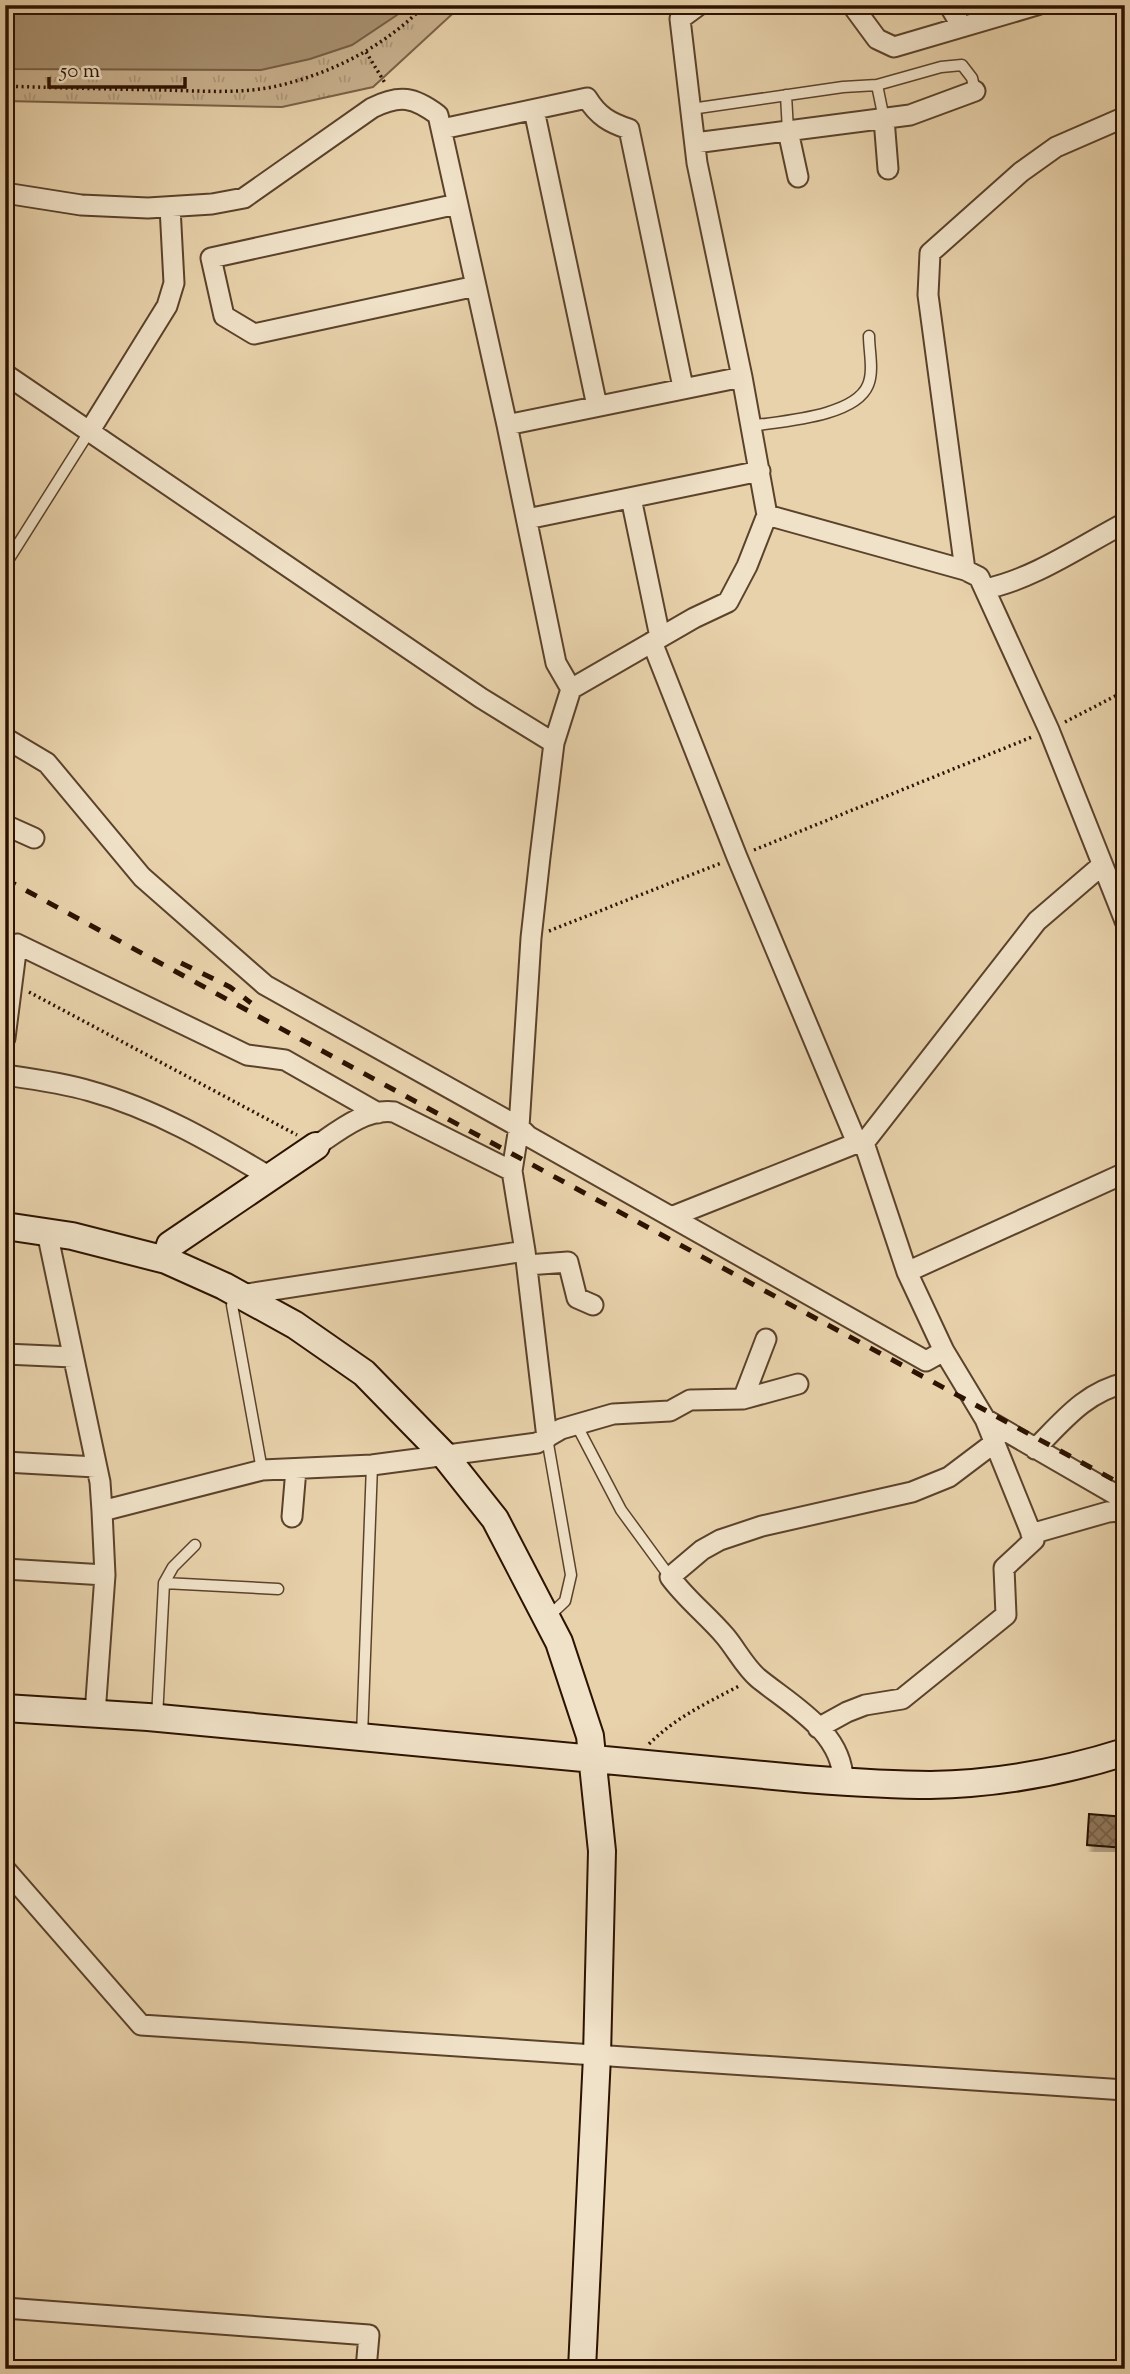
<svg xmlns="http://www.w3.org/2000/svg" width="1130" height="2374" font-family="'Sorts Mill Goudy',serif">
<defs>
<pattern id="park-tufts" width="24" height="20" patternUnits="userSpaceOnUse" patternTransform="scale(1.75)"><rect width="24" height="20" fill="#c8b18e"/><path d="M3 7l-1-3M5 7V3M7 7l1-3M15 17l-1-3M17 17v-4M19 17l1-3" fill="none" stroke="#ac9779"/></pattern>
<pattern id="building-cross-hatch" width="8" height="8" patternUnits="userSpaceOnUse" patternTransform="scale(1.75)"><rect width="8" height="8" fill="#8e7659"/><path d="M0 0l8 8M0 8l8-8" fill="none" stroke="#745f47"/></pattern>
<filter id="shadow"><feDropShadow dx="4.5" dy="8" stdDeviation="2" flood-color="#0004"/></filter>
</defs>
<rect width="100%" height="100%" fill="#e8d2ab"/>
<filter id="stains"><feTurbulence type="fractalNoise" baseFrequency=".00286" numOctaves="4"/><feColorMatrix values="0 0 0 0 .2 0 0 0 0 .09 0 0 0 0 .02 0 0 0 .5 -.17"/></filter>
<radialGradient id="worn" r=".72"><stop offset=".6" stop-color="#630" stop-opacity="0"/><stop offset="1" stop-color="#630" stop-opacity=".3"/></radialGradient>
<path fill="url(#park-tufts)" stroke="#7a6247" stroke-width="2" d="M5,5H462L373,87L282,107L5,101Z"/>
<path fill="#a89171" stroke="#765e44" stroke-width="2" d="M5,5H407L397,15L352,45L310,59L261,70L5,69Z"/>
<path fill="url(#building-cross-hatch)" stroke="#2c1200" stroke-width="2" filter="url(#shadow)" d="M1089,1814L1125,1817V1848L1087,1845Z"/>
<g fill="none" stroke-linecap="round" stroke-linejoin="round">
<defs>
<path id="lane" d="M877,85L884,119
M786,95L788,131
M691,109L843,87L877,85L941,67L962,65L972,78L975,91
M751,426C781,421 855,417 868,385C874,371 869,351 869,336
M5,565L89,432
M240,1295L232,1305L262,1470
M576,1424L621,1510L670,1577
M547,1438L571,1575L565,1601L548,1617
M164,1583L278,1589
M157,1718L164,1583L173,1567L195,1545
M362,1736L372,1465"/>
<path id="street" d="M852,5L877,39L894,47L1037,5
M949,5L962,27
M534,110L597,406
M884,119L888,169
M442,129L587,98C598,116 610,123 629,129L683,387
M788,131L798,177
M695,143L910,115L975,91
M5,193L81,205L148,208L212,204L244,198L372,108C400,94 414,97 438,115L507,425L556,663L571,689
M457,204L211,258L224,316L254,334L476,286
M5,374L481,698L554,743
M507,425L742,377
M89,432L167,306L174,283L170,207
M631,498L660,637
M767,515L965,570L979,577L1049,730L1125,921
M527,519L760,471
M965,570L928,295L930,253L1021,172L1056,147L1125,117
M985,589C1034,579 1081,546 1125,523
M652,642L737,857L857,1143H864L907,1272L944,1351L985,1419L1034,1540L1004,1568L1006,1615L902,1699L865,1705L847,1712L818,1728
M5,738L47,763L142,877L265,985L519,1127L528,1136L926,1361L944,1351
M5,825L34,838
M5,1038L17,944L247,1055L285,1060L378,1113
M5,1075C33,1079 63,1083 90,1091C155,1109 213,1143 270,1177
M864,1143L1037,921L1101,866
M316,1146C338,1131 366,1108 394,1112L512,1171
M671,1217L857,1143
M47,1232L100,1482L102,1511
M527,1265L568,1262L577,1298L593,1305
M907,1272L1125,1173
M241,1295L525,1251
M5,1354L73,1357
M743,1399L766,1339
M985,1419L1125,1500
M547,1438L525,1251L512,1171L519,1127L531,938L540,857L554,743L571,689L694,618L728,602L747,566L767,515L742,377L697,163L680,19L699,5
M1035,1449C1062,1422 1085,1392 1125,1383
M5,1462L96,1467
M292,1517L296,1469
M1031,1534L1108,1512L1118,1511L1125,1517
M5,1569L105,1575L102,1511L262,1470L372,1465L537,1443L561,1429L613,1414L670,1411L690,1400L743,1399L798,1384
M95,1714L105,1575
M843,1781C843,1732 791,1705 758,1678C745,1667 736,1649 725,1636C707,1615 686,1599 670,1577L702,1550L720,1540L762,1526L912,1492L949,1477L994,1443
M5,1869L141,2025L1125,2090
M5,2308L369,2335L366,2369"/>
<path id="secondary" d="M5,1226L72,1236L166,1260L224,1286L295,1325L364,1373L445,1456L495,1519L559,1642L590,1736L602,1851L597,2056L582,2369
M166,1260L170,1245L316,1146
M5,1708L148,1717L806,1779C847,1782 888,1785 930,1785C995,1784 1062,1772 1125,1752"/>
</defs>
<use href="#lane" stroke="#5b422b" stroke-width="13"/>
<use href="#street" stroke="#5b422b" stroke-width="23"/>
<use href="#secondary" stroke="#2c1200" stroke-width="30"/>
<path stroke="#2c1200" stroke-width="3.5" stroke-dasharray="2 3.5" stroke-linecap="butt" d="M366,52L385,83
M5,86C59,88 112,89 165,90C200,91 243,94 277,86C333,73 385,46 425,5
M1065,722L1125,691
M754,850L1032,737
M549,931L721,863
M29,992L297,1135
M649,1744C676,1717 707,1703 739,1686"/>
<use href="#lane" stroke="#f0e2c8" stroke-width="10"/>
<use href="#street" stroke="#f0e2c8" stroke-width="19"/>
<use href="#secondary" stroke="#f0e2c8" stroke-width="26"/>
<path stroke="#2c1200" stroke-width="5" stroke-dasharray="12 12" stroke-linecap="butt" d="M5,879L1125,1486
M181,963L230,987L251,1003"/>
</g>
<rect width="1130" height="2374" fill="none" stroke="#e8d2ab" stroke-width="28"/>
<rect x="7" y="7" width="1116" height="2360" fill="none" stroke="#2c1200" stroke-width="3.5"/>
<rect x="14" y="14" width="1102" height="2346" fill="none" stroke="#2c1200" stroke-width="2"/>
<path d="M49 77v10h136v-10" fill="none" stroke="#2c1200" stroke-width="3.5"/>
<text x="60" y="77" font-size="21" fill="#2c1200" stroke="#f0e2c8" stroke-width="5" paint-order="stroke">50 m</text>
<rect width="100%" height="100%" filter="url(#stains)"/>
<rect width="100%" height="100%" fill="url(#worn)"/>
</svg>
